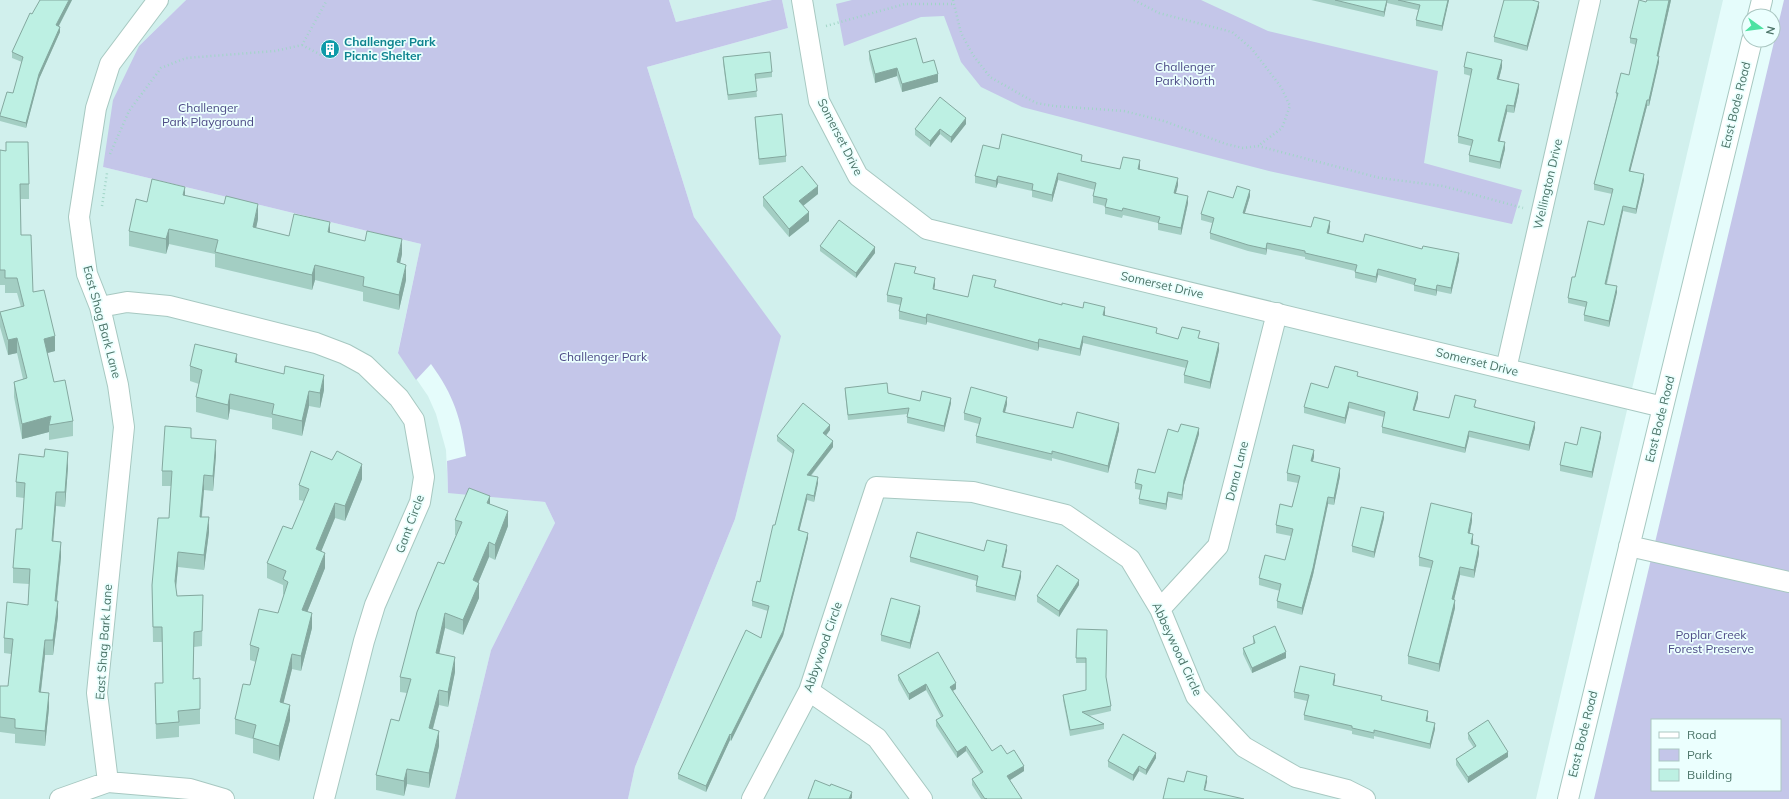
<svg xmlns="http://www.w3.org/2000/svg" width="1789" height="799" font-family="Mulish,sans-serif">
<rect width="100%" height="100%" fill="#e5fcfb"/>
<path fill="#d1f0ed" d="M0,0H186L139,46L103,167L421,244L398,352L428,396L436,414L446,450L448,492L545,502L555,523L491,650L455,799H0Z
M669,0H772L676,22Z
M782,0H1723L1536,799H628L635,767L735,519L780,336L694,217L647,67L788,28Z"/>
<path fill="#c4c6e9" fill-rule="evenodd" d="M186,0H669L676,22L772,0H782L788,28L647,67L694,217L781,336L735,519L635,767L628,799H455L491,650L555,523L545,502L448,493L447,461L466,456C461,418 454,396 431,364L416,380L398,353L421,244L103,167L113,100L139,46Z
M852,0H1201L1268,31L1438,71L1424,163L1522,190L1512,224L1269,171L1022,107L981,87L961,62L944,16L921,17L844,46L836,4Z
M1784,0H1789V799H1594ZM1652,720H1780V790H1652Z"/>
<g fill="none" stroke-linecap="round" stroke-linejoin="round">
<defs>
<path id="minor" d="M802,0L819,101L858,176L927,229L1663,407
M1758,16L1762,0
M100,307L127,302L169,306L316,343L345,354L365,365L399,398L414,420L424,477L420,502L375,605L364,641L324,799
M1506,369L1590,0
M1629,546L1789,582
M1160,609L1218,546L1277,313
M809,691L877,738L922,799
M108,782L97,693L124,427L118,385L100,307L87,274L79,217L96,108L110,64L158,0
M60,799L108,782L190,789L224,799
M752,799L809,691L876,487L973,492L1066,515L1130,559L1160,609L1196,696L1244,747L1296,777L1347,790L1365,799
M1568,799L1752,40"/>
</defs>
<use href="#minor" stroke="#a7c8c1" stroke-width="22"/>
<path stroke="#a1d5c7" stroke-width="2.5" stroke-dasharray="1 3" stroke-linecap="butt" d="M953,0L961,33L973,55L990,77L1036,103L1054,106L1124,111L1164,121L1226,144L1243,148L1258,146L1380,178L1443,186L1523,208
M1134,0L1159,13L1232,32L1252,49L1281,87L1290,106L1282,128L1258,146
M826,26L905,4H953
M302,45L323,56
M110,154L129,111L161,68L186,58L275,51L302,45L327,0
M102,206L107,173"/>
<use href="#minor" stroke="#fff" stroke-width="20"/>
</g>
<path fill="#a3cec3" d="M40,0H72L59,26L60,32L39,79L26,128L0,121V115L13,93L22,62L12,58V52Z
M1311,0H1449L1442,31L1416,26V20L1418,10L1387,3L1384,17Z
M1647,0H1671L1658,56L1659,62L1649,106H1647L1630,171L1644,180L1636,214L1623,211L1607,284L1617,292L1609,327L1584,321V315L1585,307L1568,303V298L1575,277L1604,225L1612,194L1594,190V184L1616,98V93L1629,75L1636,45L1630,43V38Z
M1539,7L1527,51L1494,42V37Z
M869,51L923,63L938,82L902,92L897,76L875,83L869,59Z
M723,57L772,72V77L755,79L757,97L728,100L723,63Z
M1464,67H1502L1499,79L1519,91L1514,113L1507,112L1499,141L1505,149L1500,169L1469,162V155L1471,146L1458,143V136L1471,76L1464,74Z
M755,117L786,156V162L759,165L755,122Z
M966,124L951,143L940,134L930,147L915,135V129Z
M6,142L29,184V199H20L21,235L33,292L55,351L47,353L54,382L73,421V436L49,440V432L22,439L14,397V382L23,379L17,353L8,355L0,327V312L21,307L17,293H5V285H0V150L6,151Z
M999,149L1082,161L1120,169L1140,167V169L1178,185L1176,193L1188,203L1181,235L1158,230V223L1123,215L1122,218L1105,214V206L1093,203V196L1095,190L1058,180L1052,202L1032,197V191L998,183L996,188L975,183V176Z
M818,194L803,206L809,221L789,237L763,206V197Z
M185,195L258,219L256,228L289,236L330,233L402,254L400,263L406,280L399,310L363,301V292L315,280L312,290L215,267V254L169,244L166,254L129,246V231L147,202Z
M1250,196L1245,213L1311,227H1330L1329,233L1363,242L1459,260L1451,294L1437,291L1436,296L1414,291V285L1378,275L1376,283L1355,278V271L1305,259V257L1267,249L1266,255L1248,251L1210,239V233L1212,223L1201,220V214L1233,198Z
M820,246L875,253L856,278L820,251Z
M916,273L935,285L934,289L968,297L996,287L1062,305L1105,315V316L1157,334L1178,339L1200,338L1219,350L1210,389L1184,383V375L1186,368L1083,343L1080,356L1039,347L1038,351L927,322L926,325L899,319V311L900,305L887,302V295Z
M237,363L324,390L320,408L309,406L302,436L272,429V418L230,409L228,420L196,412V397L199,384L190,381V366Z
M1358,377L1418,398L1414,410L1449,418L1476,406V408L1535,428L1529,451L1469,437L1465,453L1382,433V427L1384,417L1349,408L1345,424L1304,413V407L1328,388Z
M845,388L888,393L920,401L951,403L944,432L907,423V417L908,414L848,420L845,393Z
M1007,404L1005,413L1073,428L1119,430L1108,473L1052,458V461L976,443V436L979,424L964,420V413Z
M830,430L826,436L833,447L811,476L818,483L814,502L807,500L799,531L808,538L783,636L731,741L730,740L706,792L678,779V774L761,638L768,611L752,606V601L760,582L793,454L777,441V436Z
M1178,432L1199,434L1184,485L1182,500L1168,497L1166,510L1139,504V499L1141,490L1135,489V483L1155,473Z
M1601,437L1592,478L1560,471V465L1577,445Z
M191,438L216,455L213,491L204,490L202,517L209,532L204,570L178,567L176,589L177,596L203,595L202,646L194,647L193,679L200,678V724L179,726V737L156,739L155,683H163L162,642H153L152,585L169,518L171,486H162V471Z
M1314,457L1312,462L1340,476L1334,505L1328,504L1313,575L1302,615L1277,608V601L1280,591L1259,585V578L1285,560L1291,536L1276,533V525L1292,507L1298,483L1287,481V473Z
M332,460L362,479L345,521L335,518L321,551L325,568L307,612L312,628L301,671L292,669L283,703L290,720L279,761L253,753V739L235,734V719L250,685L256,662L250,660V645L278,613L284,595L283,594V585L267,578V563L292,529L304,501L299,500V485Z
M68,467L65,507L56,506L53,541L61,557L57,601L58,616L53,655H45L41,692L49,708L45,746L15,743V734L0,732V688L8,686L11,654L4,653V638L28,605L29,584L13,583V568L22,529L24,498L16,497V482Z
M490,504L508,526L495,560L489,557L478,583L479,598L463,635L445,628L439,653L455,672L448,707L439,705L433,729L439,746L429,788L407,784L404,796L376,790V775L399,721L407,693L400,692V677L444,564L456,535H455V520Z
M1384,518L1374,558L1352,552V546Z
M1472,521L1470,533L1473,542V544L1479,554L1474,578L1460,575L1454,600L1455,608L1439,672L1408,664V656L1431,568L1419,566V557Z
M1007,550L1003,567L1021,577L1015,601L976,592V586L977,581L910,562V557L984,551Z
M1079,585L1059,617L1037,602V596Z
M920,612L910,649L881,641V635Z
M1077,629L1106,678L1111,706V711L1089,716L1104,724V729L1070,736L1063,700V695L1086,690V663H1076Z
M1253,636L1286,658L1252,673L1243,654V648L1253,644Z
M898,675L956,689L953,691L992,751L1007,754L1024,771L1010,780L1022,799H981L972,785V779L981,774L966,751L957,758L936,726V720L941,717L926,690L909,700L898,680Z
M1335,680L1334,685L1382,701L1428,717L1427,722L1435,729L1430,749L1374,736V739L1352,734V731L1304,720V715L1307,701L1294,698V692Z
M1468,733L1508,757L1468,783L1456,765V759L1474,748L1468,739Z
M1156,758L1146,775L1139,771L1133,781L1108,767V761Z"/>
<path fill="#84a89f" d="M69,0H72L56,31V25Z
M1387,0V3L1384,17V12Z
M1448,0H1449L1442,31V26Z
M1669,0H1671L1657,62V56Z
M1539,2V7L1527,51V46Z
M60,27V32L39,79L26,128V123L39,74Z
M1659,56V62L1649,106V100Z
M1502,60V67L1497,86V79Z
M897,68V76L875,83V74Z
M938,74V82L902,92V84Z
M1519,84V91L1514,113V106Z
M1647,100V106L1629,176V171Z
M1507,105V112L1498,148V141Z
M966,118V124L951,143V137Z
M940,129V134L930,147V141Z
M1505,142V149L1500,169V162Z
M1140,160V167L1138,176V169Z
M1058,173V180L1052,202V195Z
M1644,174V180L1636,214V209Z
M998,176V183L996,188V181Z
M1178,178V185L1174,200V193Z
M818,186V194L799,209V201Z
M185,187V202L183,195Z
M1250,190V196L1243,219V213Z
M1188,196V203L1181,235V228Z
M258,204V219L253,242V227Z
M1623,206V211L1605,289V284Z
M809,212V221L789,237V229Z
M1330,221V227L1327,239V233Z
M330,222V237L328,232Z
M169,229V244L166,254V239Z
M402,239V254L397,277V262Z
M1267,243V249L1266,255V249Z
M875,247V253L856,278V273Z
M1459,253V260L1451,294V288Z
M315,265V280L312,290V275Z
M406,265V280L399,310V295Z
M1378,269V275L1376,283V277Z
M935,278V285L933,296V289Z
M1437,285V291L1436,296V290Z
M1617,286V292L1609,327V321Z
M1105,307V315L1103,323V315Z
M927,314V322L926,325V318Z
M55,336V351L44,354V339Z
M1083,336V343L1080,356V349Z
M17,338V353L8,355V340Z
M1039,339V347L1038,351V343Z
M1219,343V350L1210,389V382Z
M237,354V369L235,362Z
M324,375V390L320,408V393Z
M309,391V406L302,436V421Z
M1418,392V398L1413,415V410Z
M230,394V409L228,420V405Z
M1007,397V404L1003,419V412Z
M951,398V403L944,432V426Z
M1349,402V408L1345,424V418Z
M51,416L49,425V432L22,439V424Z
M1535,422V428L1529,451V445Z
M1119,423V430L1108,473V466Z
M830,425V430L823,439V433Z
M1199,428V434L1184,485L1182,500V495L1184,480Z
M1469,431V437L1465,453V448Z
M1601,432V437L1592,478V472Z
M216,440V455L213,491V476Z
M833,441V447L807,480V475Z
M1314,450V457L1311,469V461Z
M68,452V467L65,507V492Z
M362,464V479L345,521V506Z
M1340,468V476L1334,505V498Z
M204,475V490L200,532V517Z
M818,477V483L814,502V496Z
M56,492V506L52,556V541Z
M1168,492V497L1166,510V504Z
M807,494V500L798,536V530Z
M490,496V511L487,503Z
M1328,497V504L1313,575L1302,615V608Z
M335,503V518L316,564V549Z
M508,511V526L495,560V545Z
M1384,512V518L1374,558V552Z
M1472,513V521L1468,541V533Z
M209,517V532L204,570V555Z
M808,533V538L783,636L731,741V735Z
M1473,534V542L1471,552V544Z
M61,542V557L55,616V601Z
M489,542V557L473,595V580Z
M1007,545V550L1002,573V567Z
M1479,546V554L1474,578V570Z
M178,552V567L175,596V581Z
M325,553V568L302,625V610Z
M1460,567V575L1452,608V599Z
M1021,571V577L1015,601V596Z
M1079,580V585L1059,617V611Z
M479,583V598L463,635V620Z
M1455,600V608L1439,672V664Z
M58,601V616L53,655V640Z
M920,606V612L910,649V643Z
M312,613V628L301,671V656Z
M445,613V628L436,668V653Z
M45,640V655L39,706V692Z
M1286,652V658L1252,673V668Z
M292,654V669L280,717V702Z
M455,657V672L448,707V692Z
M1335,674V680L1333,690V685Z
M956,683V689L950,692V687Z
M926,684V690L909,700V694Z
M439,690V705L429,743V728Z
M49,693V708L45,746V731Z
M290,705V720L279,761V746Z
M1428,711V717L1426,727V721Z
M1435,723V729L1430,749V744Z
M439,731V746L429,788V773Z
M730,734V740L706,792V786Z
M966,746V751L957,758V752Z
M1508,752V757L1468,783V777Z
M1156,753V758L1146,775V770Z
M1024,766V771L1007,782V776Z
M1139,766V771L1133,781V775Z
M407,769V784L404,796V781Z
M1207,776V782L1204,795V790Z
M852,792V798L851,799H849Z"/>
<path fill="#bdf0e3" stroke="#84a89f" d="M40,0H69L56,25L60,27L39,74L26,123L0,116V115L7,92L13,93L23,57L12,52L30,13L32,14Z
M1335,0H1387L1384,12Z
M1398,0H1448L1442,26L1416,20L1420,5Z
M1504,0H1532L1539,2L1527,46L1494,37Z
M1639,0L1646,2L1647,0H1669L1657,56H1659L1649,100H1647L1629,171L1644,174L1636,209L1623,206L1605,284L1617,286L1609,321L1584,315L1587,302L1568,298L1572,277H1575L1588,221L1604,225L1613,189L1594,184L1618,93H1616L1621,73L1629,75L1637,39L1630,38Z
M916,38L923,63L934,60L938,74L902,84L897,68L875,74L869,51Z
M770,52L772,72L755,74L757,91L728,95L723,57Z
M1467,52L1502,60L1497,79L1519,84L1514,106L1507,105L1498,141L1505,142L1500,162L1469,155L1473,140L1458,136L1472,69L1464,67Z
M940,97L966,118L951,137L940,129L930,141L915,129Z
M782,114L786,156L759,159L755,117Z
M1002,134L1082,155L1081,161L1120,169L1123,157L1140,160L1138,169L1178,178L1174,193L1188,196L1181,228L1158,223L1160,217L1123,208L1122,211L1105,207L1107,199L1093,196L1096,183L1058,173L1052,195L1032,190L1033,184L998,176L996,181L975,176L983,145L999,149Z
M6,142H28L29,184H20L21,235H31L33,292L44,290L55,336L44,339L54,382L65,380L73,421L49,425L51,416L22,424L14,382L27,378L17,338L8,340L0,312L24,306L17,278H5V270H0V150L6,151Z
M802,166L818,186L799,201L809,212L789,229L763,197Z
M152,179L185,187L183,195L224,204L226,196L258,204L253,227L289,236L294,214L330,222L328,232L365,241L367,231L402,239L397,262L406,265L399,295L363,286L364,277L315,265L312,275L215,252L218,240L169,229L166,239L129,231L136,199L147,202Z
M1237,186L1250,190L1243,213L1311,227L1314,217L1330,221L1327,233L1363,242L1365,234L1422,249L1423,246L1459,253L1451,288L1437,285L1436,290L1414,285L1416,279L1378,269L1376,277L1355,272L1357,265L1305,253V251L1267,243L1266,249L1248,245L1210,233L1214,218L1201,214L1208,191L1233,198Z
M839,220L875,247L856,273L820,246Z
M895,263L916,267L914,273L935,278L933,289L968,297L973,275L996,280L994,287L1062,305V303L1083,308L1084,302L1105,307L1103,315L1157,328L1156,333L1178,339L1182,327L1200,331L1198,338L1219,343L1210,382L1184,375L1188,361L1083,336L1080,349L1039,339L1038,343L927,314L926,318L899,311L902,298L887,295Z
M195,344L237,354L235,362L284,374L285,366L324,375L320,393L309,391L302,421L272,414L274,404L230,394L228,405L196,397L202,370L190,366Z
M1335,366L1358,372L1357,376L1418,392L1413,410L1449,418L1455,395L1476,400L1474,407L1535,422L1529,445L1469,431L1465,448L1382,427L1385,412L1349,402L1345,418L1304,407L1311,383L1328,388Z
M887,383L888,393L920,401L922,391L951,398L944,426L907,417L909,408L848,415L845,388Z
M971,387L1007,397L1003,412L1073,428L1077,412L1119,423L1108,466L1052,451V454L976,436L981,418L964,413Z
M803,403L830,425L823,433L833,441L807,475L818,477L814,496L807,494L798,530L808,533L783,631L731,735L730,734L706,786L678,774L746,630L761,638L769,606L752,601L757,581L760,582L773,525H775L794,450L777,436Z
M1181,424L1199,428L1184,480L1182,495L1168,492L1166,504L1139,499L1142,485L1135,483L1138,469L1155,473L1168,429L1178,432Z
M165,426L191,428V438L216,440L213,476L204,475L200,517H209L204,555L178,552L175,581L177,596L203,595L202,631L194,632L193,679L200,678V709L178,711L179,722L156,724L155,683H163L162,627H153L152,585L158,518H169L172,471H162Z
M1581,427L1601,432L1592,472L1560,465L1565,442L1577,445Z
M1293,445L1314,450L1311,461L1340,468L1334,498L1328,497L1313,568L1302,608L1277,601L1281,584L1259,578L1265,555L1285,560L1293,529L1276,525L1280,504L1292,507L1300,476L1287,473Z
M45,449L68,452L65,492H56L52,541L61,542L55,601H58L53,640H45L39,692L49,693L45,731L15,728V719L0,717V686H8L13,639L4,638L7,602L28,605L30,569L13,568L16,529H22L25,483L16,482L19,454L44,457Z
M311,451L332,460L337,451L362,464L345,506L335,503L316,549L325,553L302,610L312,613L301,656L292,654L280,702L290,705L279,746L253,738L256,725L235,719L243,684L250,685L259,648L250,645L259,609L278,613L288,582L283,579L286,571L267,563L283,526L292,529L309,489L299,485Z
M469,488L490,496L487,503L508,511L495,545L489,542L473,580L479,583L463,620L445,613L436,653L455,657L448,692L439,690L429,728L439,731L429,773L407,769L404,781L376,775L391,719L399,721L411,679L400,677L417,612L438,562L444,564L462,522L455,520Z
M1431,503L1472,513L1468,533L1473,534L1471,544L1479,546L1474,570L1460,567L1452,599L1455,600L1439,664L1408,656L1433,561L1419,557Z
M1361,507L1384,512L1374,552L1352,546Z
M917,532L984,551L987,540L1007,545L1002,567L1021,571L1015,596L976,586L978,576L910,557Z
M1057,565L1079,580L1059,611L1037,596Z
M891,598L920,606L910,643L881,635Z
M1275,626L1286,652L1252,668L1243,648L1255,643L1253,636Z
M1077,629L1107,630L1106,677L1111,706L1082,712L1104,724L1070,730L1063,695L1086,690V658H1076Z
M938,652L956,683L950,687L992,751L1001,745L1007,754L1014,750L1024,766L1007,776L1022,799H987L986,798L985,799L972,779L983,772L966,746L957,752L936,720L943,716L926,684L909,694L898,675Z
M1300,666L1335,674L1333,685L1382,696L1381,700L1428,711L1426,721L1435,723L1430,744L1374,730V733L1352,728V726L1304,715L1309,695L1294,692Z
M1488,720L1508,752L1468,777L1456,759L1476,746L1468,733Z
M1123,734L1156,753L1146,770L1139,766L1133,775L1108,761Z
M1187,771L1207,776L1204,790L1244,799H1163L1168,778L1184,782Z
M815,780L830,786L831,784L852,792L849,799H808Z"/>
<defs>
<symbol id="building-disc" viewBox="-11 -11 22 22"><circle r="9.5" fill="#0f9aa8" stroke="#ebfffe"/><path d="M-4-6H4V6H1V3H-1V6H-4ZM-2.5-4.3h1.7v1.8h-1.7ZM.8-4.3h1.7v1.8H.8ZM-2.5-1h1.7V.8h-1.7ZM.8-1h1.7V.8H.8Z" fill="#fff"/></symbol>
</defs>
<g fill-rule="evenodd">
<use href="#building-disc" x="319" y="38" width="22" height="22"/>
</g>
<g text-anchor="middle" stroke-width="3.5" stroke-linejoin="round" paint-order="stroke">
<g font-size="12" font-weight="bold" fill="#0d838f" stroke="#ebfffe" text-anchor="start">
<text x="344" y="46">Challenger Park<tspan x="344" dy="14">Picnic Shelter</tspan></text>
</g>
<g font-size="12" fill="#4c4985" stroke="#ebfffe">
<text x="1185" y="71">Challenger<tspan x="1185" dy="14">Park North</tspan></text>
<text x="208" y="112">Challenger<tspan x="208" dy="14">Park Playground</tspan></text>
<text x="603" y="361">Challenger Park</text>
<text x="1711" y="639">Poplar Creek<tspan x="1711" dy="14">Forest Preserve</tspan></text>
</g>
<g font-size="12" fill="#4b7468" stroke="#ebfffe">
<text transform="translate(1736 105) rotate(-76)" y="4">East Bode Road</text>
<text transform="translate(840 137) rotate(63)" y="4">Somerset Drive</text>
<text transform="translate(1548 184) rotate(-77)" y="4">Wellington Drive</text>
<text transform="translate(1162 285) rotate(13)" y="4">Somerset Drive</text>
<text transform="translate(102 322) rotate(75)" y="4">East Shag Bark Lane</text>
<text transform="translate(1477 362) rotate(14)" y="4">Somerset Drive</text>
<text transform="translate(1660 419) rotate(-76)" y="4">East Bode Road</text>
<text transform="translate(1237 471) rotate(-76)" y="4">Dana Lane</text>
<text transform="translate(410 524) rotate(-70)" y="4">Gant Circle</text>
<text transform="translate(104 642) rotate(-86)" y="4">East Shag Bark Lane</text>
<text transform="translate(823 647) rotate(-71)" y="4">Abbywood Circle</text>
<text transform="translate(1177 649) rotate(65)" y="4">Abbeywood Circle</text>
<text transform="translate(1583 734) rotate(-76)" y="4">East Bode Road</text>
</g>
</g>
<rect x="1651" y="719" width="130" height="72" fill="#ebfffe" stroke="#abc7c2"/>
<rect x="1659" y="732" width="20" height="6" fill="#ffffff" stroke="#abc7c2"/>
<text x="1687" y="739" font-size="12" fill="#4b7468">Road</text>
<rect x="1659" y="749" width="20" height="12" fill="#c4c6e9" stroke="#abc7c2"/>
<text x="1687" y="759" font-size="12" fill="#4b7468">Park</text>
<rect x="1659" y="769" width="20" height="12" fill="#bdf0e3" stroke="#abc7c2"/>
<text x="1687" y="779" font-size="12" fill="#4b7468">Building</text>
<g transform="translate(1761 28) rotate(104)"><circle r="19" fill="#ebfffe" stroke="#abc7c2"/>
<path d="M0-3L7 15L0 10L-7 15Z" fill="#4de2a2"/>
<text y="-6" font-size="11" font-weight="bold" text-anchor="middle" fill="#4b7468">N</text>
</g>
</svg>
